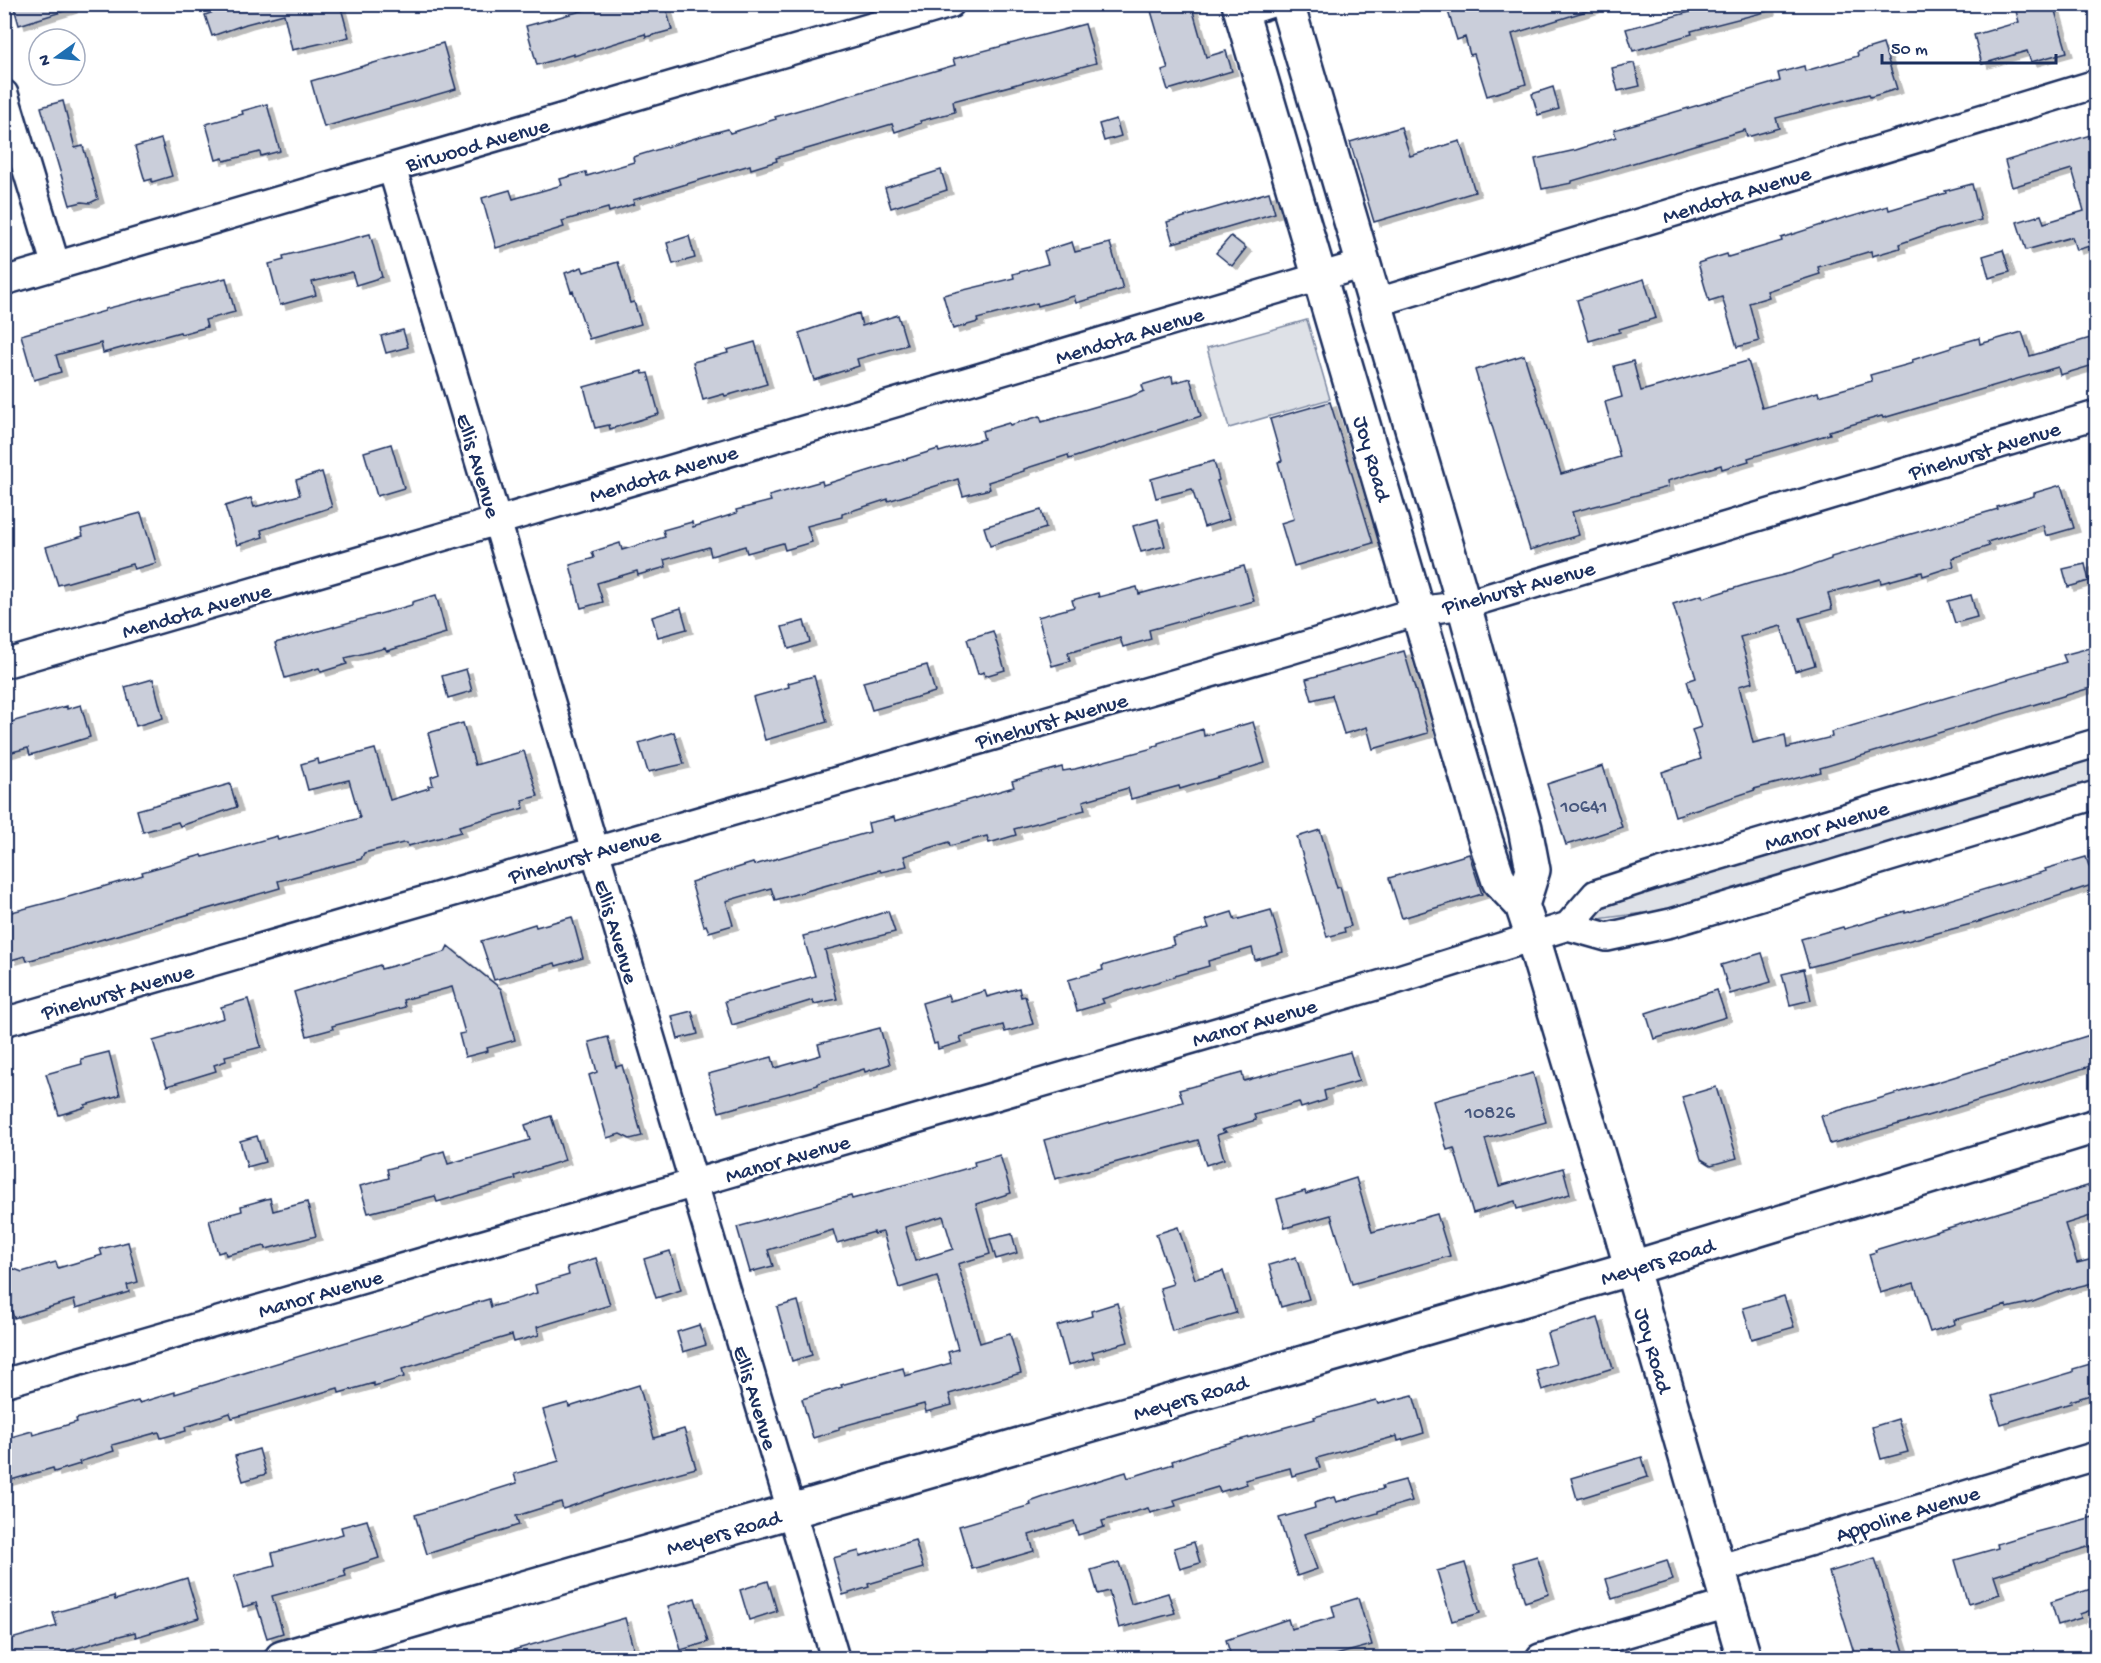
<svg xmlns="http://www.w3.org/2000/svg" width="2101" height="1663" font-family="'Gochi Hand',sans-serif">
<defs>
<filter id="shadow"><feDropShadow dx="6" dy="4" stdDeviation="0" flood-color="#0004"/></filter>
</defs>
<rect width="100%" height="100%" fill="#fff"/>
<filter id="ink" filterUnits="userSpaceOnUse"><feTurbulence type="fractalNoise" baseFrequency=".0167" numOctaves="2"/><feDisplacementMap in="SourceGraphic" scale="12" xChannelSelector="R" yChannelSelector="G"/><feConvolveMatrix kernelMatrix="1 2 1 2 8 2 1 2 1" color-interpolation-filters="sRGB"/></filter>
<g filter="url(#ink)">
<path fill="#dee1e7" stroke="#7c88a2" stroke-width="1.5" d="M1307,320L1330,399L1229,428L1207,348Z
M2096,755V782L1681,908L1598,919L1591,916L1599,906Z"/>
<path fill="#caceda" stroke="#1b2f5e" stroke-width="1.5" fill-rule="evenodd" filter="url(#shadow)" d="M13,4H71V9L19,25Z
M236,4H340L349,37L292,50L284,14L246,24L212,36L205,15Z
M607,4H665L672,30L646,37L645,34L574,56V54L537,65L526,26Z
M1149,4H1191L1206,57L1226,51L1232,71L1168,90L1162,71L1168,69Z
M1457,4H1592L1593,9L1512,34L1526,84L1487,96L1474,54L1470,55L1465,37L1457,40L1447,8Z
M1720,4H1768L1769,11L1691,31L1692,34L1633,51L1626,29Z
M2014,4H2053L2067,52L2031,62L2027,51L1982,64L1974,35L2019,22Z
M1085,24L1096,63L953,101L955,112L920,121L921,123L895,132L892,124L776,158L777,161L751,169L750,165L633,200L634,204L609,212L608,208L562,221L564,227L496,248L482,198L510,190L513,199L562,185L560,179L586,172L587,176L634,162L633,157L702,136L728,129L730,133L776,119L775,117L955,65L953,59Z
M443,43L456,89L324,127L311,81Z
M1883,44L1897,89L1870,97L1869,94L1776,118L1779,128L1747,137L1745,130L1572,181V183L1542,189L1535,159L1576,150L1616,137L1614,130L1780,81L1778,73L1804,66L1805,71L1858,56L1857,52Z
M1634,63L1640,86L1618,91L1612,68Z
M1553,87L1559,109L1538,115L1532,94Z
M63,101L75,148L83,146L98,199L90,203L82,202L70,205L41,107Z
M267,104L280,151L261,156L260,152L224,161L223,158L216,160L206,124L243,114L242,111Z
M1116,119L1121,136L1104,141L1099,124Z
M1401,127L1410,156L1460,141L1475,192L1374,222L1350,142Z
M2097,133V244L2076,250L2072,237L2026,250L2017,222L2041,215L2044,223L2084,211L2072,169L2012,187L2005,161Z
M161,139L172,176L152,182V179L145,181L135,147Z
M941,170L947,190L891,208L885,188Z
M1972,184L1981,220L1939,230L1899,244L1900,248L1872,256L1871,251L1818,267L1820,274L1767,291L1769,297L1749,303L1759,341L1737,347L1722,297L1709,301L1698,263L1727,254L1728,257L1782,241L1781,238L1846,217L1847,218L1888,206L1889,210L1946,193L1945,191Z
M1269,192L1275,213L1173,243L1167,222Z
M370,234L382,277L356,285L352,272L312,282L316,295L280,305L269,264L284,260L283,256Z
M689,236L695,258L673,264L667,243Z
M1231,236L1246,248L1232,266L1216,253Z
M1072,242L1075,252L1110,243L1123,289L1076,303L1074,296L1038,306L1037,303L977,319L978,322L953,329L943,295L1014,278L1013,274L1048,264L1044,251Z
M2003,250L2010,272L1989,278L1983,256Z
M618,262L630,303L634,302L641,324L589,339L573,291L571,292L565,273L582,267L584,272Z
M226,278L235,312L205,320L207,327L181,334L180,332L103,353L101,343L56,355L61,372L34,380L21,335L105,311V309Z
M1644,279L1656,318L1619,329L1620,332L1589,341L1577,300Z
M859,313L862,326L898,315L907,345L857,359L859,366L814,380L799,333Z
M403,330L408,347L386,353L381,336Z
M2022,332L2030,356L2097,336V364L2060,375L2058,367L1883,418L1882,416L1829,431L1830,434L1748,458L1749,461L1722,469L1721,465L1667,481L1668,487L1572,512L1579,535L1530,550L1475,370L1524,355L1561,474L1620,457L1605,402L1622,397L1614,366L1633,361L1641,391L1748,361L1762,408L1818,392L1819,396L1872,381L1870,375L1913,363L1912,360L1951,348V346L1979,338L1980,344Z
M755,342L767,384L725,396L724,394L703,400L693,362L728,353L727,350Z
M642,371L643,374L648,373L659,414L610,429L609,425L595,428L584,387Z
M1172,376L1173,383L1190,378L1201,416L1069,459L1068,455L1024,469V471L988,482L990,489L963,496L958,479L888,501V499L842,514V517L807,526L812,542L785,550L783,543L747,553L745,546L711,556L709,547L664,560L666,567L638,575L637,571L597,583L603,602L581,608L570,565L594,558L592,552L620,543L622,550L665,537L663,530L692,522L693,527L737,513L736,510L771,501L769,496L822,481L823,485L938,449L939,452L984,439L982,431L1009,423L1010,425L1040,416L1042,422L1132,396L1144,391L1142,385Z
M1330,402L1373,543L1294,566L1281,523L1294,519L1278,462L1282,461L1270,419Z
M391,444L404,488L377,496L364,452Z
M1214,461L1219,480L1217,481L1229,519L1204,527L1192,489L1156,498L1151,479Z
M322,472L332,507L261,530L263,537L237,545L225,506L251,498L254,507L300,495L296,480Z
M2061,485L2074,528L2046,536L2043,525L1987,542L1989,546L1952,558L1954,566L1923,576L1922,572L1881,583L1880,579L1828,593L1832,609L1800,618L1815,665L1795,671L1781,626L1740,637L1753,682L1739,686L1753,743L1785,735L1787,748L1832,737L1831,732L2066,662L2063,655L2097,646V686L1820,768L1821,772L1754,789L1755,790L1675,816L1662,772L1701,759L1692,730L1701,727L1687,681L1696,678L1673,604L1702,595L1703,598L1751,583L1791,573L1831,559V557L1998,509L1997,507L2034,496V493Z
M1041,510L1046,528L990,546L984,527Z
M141,513L156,563L134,569L132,564L58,585L46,547L83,536L81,529Z
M1158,519L1165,546L1141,552L1133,526Z
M2085,564L2089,581L2068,587L2063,569Z
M1244,566L1254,601L1149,630L1151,639L1123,647L1120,638L1068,653L1070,661L1052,666L1038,617L1074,607L1072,600L1098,593L1099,597L1137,587L1139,594Z
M436,595L446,633L387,651L385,648L345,658L347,664L321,672L319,668L285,678L275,643L412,605V602Z
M1971,595L1977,617L1955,623L1948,601Z
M681,608L687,629L658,637L652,617Z
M804,621L810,642L789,649L782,627Z
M993,631L1005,670L985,676L984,672L978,674L967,639Z
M1404,651L1428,733L1373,749L1367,727L1344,734L1332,695L1312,700L1306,679Z
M927,665L935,692L872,710L863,682Z
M466,669L472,691L448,698L442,676Z
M814,676L827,722L765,740L753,697L789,687L788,683Z
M153,679L163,718L136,726L125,687Z
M81,705L90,737L30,755L28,748L4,754V724L67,706V709Z
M1253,722L1265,763L1180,789L1179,786L1131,799L1128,788L1083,801L1085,810L1014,829L1016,835L989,843L987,836L950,846L949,842L904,856L907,866L881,872L880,870L775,900L771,888L726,901L733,925L709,932L706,925L704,926L691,882L753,863L754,865L870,832L868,823L894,817L895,821L1014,787L1012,781L1062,767L1063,771L1075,769L1153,748V746L1158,745V743L1203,729L1204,736Z
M463,723L475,765L524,751L538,796L522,800L524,808L459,826L461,832L408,846L407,843H403L364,853L361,859L278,881L280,888L27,961L25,956L11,960L4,938V914L65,898L143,875L142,872L202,855L203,857L277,836L278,840L360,818L349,780L308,790L301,764L318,759L319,764L375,749L390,800L429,788L428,786L433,785L431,777L439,774L428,733Z
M674,732L684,764L648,772L639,743Z
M1603,766L1622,827L1566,845L1547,784Z
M230,784L237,807L180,826L178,822L143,832L137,810Z
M1320,830L1337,888L1340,887L1351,926L1344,928L1345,932L1327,937L1297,837Z
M1469,854L1482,894L1402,918L1389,878Z
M2086,857L2095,884L1975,923L1809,967L1801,939L1843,927L1844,929L1905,911V913L2046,871L2045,869Z
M1271,910L1283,952L1255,960L1252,948L1208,961L1209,966L1174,976V977L1102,999L1104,1003L1077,1011L1068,980L1103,970L1102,966L1174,945L1172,938L1209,928L1206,920L1232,912L1235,920Z
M888,911L895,932L825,950L837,999L814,1004L813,1000L732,1025L725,1001L815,976L803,936L839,927Z
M572,917L583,958L556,966L555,963L494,980L481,941L535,924L536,927Z
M448,946L501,989L515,1040L487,1048L488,1051L465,1057L459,1034L465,1033L452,987L403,1000L405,1007L332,1026L333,1029L307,1036L294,992L380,965L381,969L445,952Z
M1762,953L1771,982L1730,994L1721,965Z
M1804,969L1811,1000L1790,1005L1782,974Z
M1019,988L1021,997L1025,996L1033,1024L1005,1032L1003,1025L960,1037L962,1042L938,1049L937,1043L934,1044L922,1003L948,995L950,1001L985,991L987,997Z
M1717,990L1726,1017L1654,1039L1646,1013Z
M248,999L261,1047L225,1056L226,1061L214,1065L216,1071L167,1086L153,1041L167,1037V1035L224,1018L221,1007Z
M692,1011L698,1034L678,1039L672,1016Z
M880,1028L890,1064L865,1072L864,1069L818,1083V1085L719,1112L708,1074L772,1057L775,1068L821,1055L818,1044Z
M2090,1035L2097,1054V1064L1951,1109L1830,1144L1821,1116L1931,1083V1084Z
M608,1037L616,1067L622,1065L642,1136L630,1139L620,1134L607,1138L589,1075L597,1072L589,1042Z
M109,1052L120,1095L85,1105L86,1107L59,1115L46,1074L82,1064L81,1059Z
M1350,1052L1359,1081L1324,1091L1326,1100L1301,1108L1299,1102L1254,1115L1256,1120L1222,1130L1226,1132L1217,1135L1224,1159L1206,1165L1198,1140L1055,1179L1044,1140L1183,1102L1179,1090L1205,1083L1242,1073L1244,1081Z
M1533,1073L1546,1122L1485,1139L1499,1186L1563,1168L1570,1194L1517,1209L1515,1201L1473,1213L1454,1148L1447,1150L1433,1101Z
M1716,1087L1737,1158L1711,1165L1701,1159L1682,1097Z
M551,1116L565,1160L515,1176L516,1179L437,1202L435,1196L368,1213L360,1186L389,1178L387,1169L421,1160V1158L444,1151L448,1164L530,1140L525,1125Z
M257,1136L265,1162L247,1167L240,1141Z
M1000,1155L1011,1193L976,1204L990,1254L958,1264L980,1343L1010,1334L1021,1373L949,1394L952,1405L926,1412L924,1404L839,1427V1430L813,1438L802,1399L842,1387L841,1385L903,1368L905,1376L951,1363L948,1352L958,1349L937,1276L899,1288L883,1232L874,1234V1232L837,1243L833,1230L768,1250L773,1266L750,1272L737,1227L851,1196L852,1199L929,1178L930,1179L975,1166L974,1162ZM943,1216L953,1249L915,1261L905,1227Z
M1356,1178L1372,1232L1437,1214L1450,1256L1352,1284L1331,1215L1285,1228L1277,1199L1305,1191L1306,1194Z
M2097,1183V1214L2065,1224L2077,1263L2097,1258V1282L2064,1290L2033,1302L2007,1308V1305L1954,1320L1955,1324L1930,1332L1914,1283L1880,1293L1869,1254L1876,1252L1875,1250Z
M270,1198L273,1211L307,1202L316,1236L266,1249L265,1246L226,1255L225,1251L218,1253L209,1220L242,1211L241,1206Z
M1178,1227L1195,1279L1223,1271L1236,1313L1172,1331L1160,1288L1173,1284L1156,1234Z
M1012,1234L1017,1253L996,1259L990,1239Z
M128,1242L138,1282L127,1285L129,1292L76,1308L74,1300L14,1318L12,1312L4,1314V1277L9,1276L12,1268L22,1272L56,1262L58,1268L102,1255L100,1249Z
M670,1251L681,1290L656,1298L644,1259Z
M1296,1257L1309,1299L1281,1307L1269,1265Z
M596,1258L610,1305L537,1327L539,1335L514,1342L512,1335L435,1358V1359L402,1369L404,1377L374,1386V1383L339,1393L338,1388L232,1418L230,1413L185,1427L186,1431L161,1438L159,1432L112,1445L114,1451L79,1462L80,1464L54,1472L53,1468L4,1482V1439L32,1431L33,1435L77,1422L76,1419L138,1401L139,1403L175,1392V1394L489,1299L491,1307L537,1293L535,1285L569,1275L567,1267Z
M1784,1296L1794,1327L1752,1339L1743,1308Z
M798,1301L812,1355L792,1361L777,1307Z
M1117,1303L1128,1342L1092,1352L1094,1358L1068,1365L1057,1326L1092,1316L1091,1311Z
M1598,1318L1613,1368L1542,1390L1536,1370L1556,1364L1547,1333Z
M699,1325L706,1345L683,1352L677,1332Z
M2097,1362V1393L2070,1401L2071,1403L2001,1424L1992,1396L2073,1372V1369Z
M639,1385L654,1438L684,1429L696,1468L623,1488L563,1509L561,1502L516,1516L519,1525L427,1554L415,1515L517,1483L514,1474L559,1461L543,1410L568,1403L569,1407Z
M1413,1395L1424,1433L1398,1441L1397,1436L1317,1458L1320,1468L1292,1476L1290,1468L1245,1480L1247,1484L1220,1492L1218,1487L1174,1500L1176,1506L1150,1513L1148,1508L1102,1521L1104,1527L1078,1535L1074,1521L1029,1535L1034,1551L972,1569L959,1526L1031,1505L1030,1502L1044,1497L1126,1472L1128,1478L1173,1464L1172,1461L1207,1449L1315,1419L1314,1417L1340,1410L1376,1400L1378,1404Z
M1898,1419L1908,1452L1881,1459L1872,1427Z
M259,1449L266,1474L243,1481L235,1456Z
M1642,1457L1648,1477L1577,1499L1571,1478Z
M1405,1480L1412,1501L1378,1511V1513L1357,1519L1356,1518L1304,1534L1317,1569L1297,1576L1279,1518L1315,1508L1314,1503L1334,1497L1336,1502L1383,1489L1382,1486Z
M2097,1516V1544L1994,1576L2000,1594L1968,1604L1955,1560L1998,1548L1997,1544L2036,1532Z
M367,1520L379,1558L344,1569L346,1576L272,1596L283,1633L267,1638L256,1603L243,1607L234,1576L275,1565L272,1553L343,1534L341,1527Z
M915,1540L923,1568L868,1584L869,1587L843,1595L833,1558L859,1551L860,1556Z
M1194,1542L1200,1563L1180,1569L1174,1548Z
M1537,1556L1549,1594L1525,1602L1513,1563Z
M1875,1558L1905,1655L1894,1659H1856L1829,1572Z
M1667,1560L1673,1580L1612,1599L1606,1579Z
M1119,1562L1131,1604L1168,1593L1175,1613L1119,1628L1109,1591L1098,1594L1091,1570Z
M1465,1563L1480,1613L1452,1621L1437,1571Z
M187,1578L199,1618L136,1637L135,1632L100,1641L55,1655L56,1659H4V1641L57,1626L53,1613L114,1596L115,1600Z
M768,1581L777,1611L749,1620L740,1590Z
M2097,1587V1608L2080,1614L2081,1618L2058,1625L2051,1602Z
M695,1598L708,1642L681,1650L668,1606Z
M1358,1598L1372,1645L1321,1659H1232L1226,1640L1288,1619L1291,1629L1335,1617L1332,1606Z
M625,1618L636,1659H503V1653Z"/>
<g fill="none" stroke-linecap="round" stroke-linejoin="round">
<defs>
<path id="street" d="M1241,13L1269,4
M4,94L56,266
M392,168L835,1658
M4,281L950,4
M1375,303L2096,84
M4,664L497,521L1363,264
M1568,926L1607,937L1671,923L2096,795
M4,1022L1287,651L1418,611L1464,605L2096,415
M4,1383L1386,983L1568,926L1596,894L1657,874L2096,743
M1718,1569L2096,1456
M1540,1658L1728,1604"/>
<path id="secondary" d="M1239,4L1486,842L1499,881L1522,905L1533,938L1622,1235L1744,1658
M1287,4L1464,605L1525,828L1533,870L1522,905
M282,1658L1632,1268L2096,1126"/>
</defs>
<use href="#street" stroke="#1b2f5e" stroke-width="32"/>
<use href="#secondary" stroke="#1b2f5e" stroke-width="38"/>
<use href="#street" stroke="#fff" stroke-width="27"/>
<use href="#secondary" stroke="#fff" stroke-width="33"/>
</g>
</g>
<g text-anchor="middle" stroke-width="5" stroke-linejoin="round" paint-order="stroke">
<g font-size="20" fill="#47577d">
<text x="1584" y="812">10641</text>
<text x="1490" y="1118">10826</text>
</g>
<g font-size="22" fill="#1b2f5e" stroke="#fff">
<text transform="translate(477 143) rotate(-16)" y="8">Birwood Avenue</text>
<text transform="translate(1736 193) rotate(-17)" y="8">Mendota Avenue</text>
<text transform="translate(1129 334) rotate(-17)" y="8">Mendota Avenue</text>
<text transform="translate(1984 449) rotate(-17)" y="8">Pinehurst Avenue</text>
<text transform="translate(1374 458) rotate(74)" y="8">Joy Road</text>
<text transform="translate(480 465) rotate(73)" y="8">Ellis Avenue</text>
<text transform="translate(663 472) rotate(-17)" y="8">Mendota Avenue</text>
<text transform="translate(1518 586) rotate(-15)" y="8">Pinehurst Avenue</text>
<text transform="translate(196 609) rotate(-16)" y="8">Mendota Avenue</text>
<text transform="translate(1051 719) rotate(-16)" y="8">Pinehurst Avenue</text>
<text transform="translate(1826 824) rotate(-17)" y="8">Manor Avenue</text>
<text transform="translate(584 854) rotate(-16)" y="8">Pinehurst Avenue</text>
<text transform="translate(618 931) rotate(73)" y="8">Ellis Avenue</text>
<text transform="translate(117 990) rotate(-16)" y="8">Pinehurst Avenue</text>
<text transform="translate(1254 1021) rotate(-16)" y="8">Manor Avenue</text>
<text transform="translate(787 1157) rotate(-16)" y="8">Manor Avenue</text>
<text transform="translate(1657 1260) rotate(-17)" y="8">Meyers Road</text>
<text transform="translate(320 1292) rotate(-16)" y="8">Manor Avenue</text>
<text transform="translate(1655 1350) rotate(74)" y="8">Joy Road</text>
<text transform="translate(1190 1396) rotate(-16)" y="8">Meyers Road</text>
<text transform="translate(757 1397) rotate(73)" y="8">Ellis Avenue</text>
<text transform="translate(1907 1512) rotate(-17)" y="8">Appoline Avenue</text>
<text transform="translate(723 1531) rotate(-16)" y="8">Meyers Road</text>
</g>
</g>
<rect width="2101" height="1663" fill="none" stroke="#fff" stroke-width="24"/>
<rect x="12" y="12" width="2077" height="1639" fill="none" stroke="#1b2f5e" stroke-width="2" filter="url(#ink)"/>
<g transform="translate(57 57) rotate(255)"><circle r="28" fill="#ffffff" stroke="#a4acbf" stroke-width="1.5"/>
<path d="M0-4.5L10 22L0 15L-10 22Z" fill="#1f6fb2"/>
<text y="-9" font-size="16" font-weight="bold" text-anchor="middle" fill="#1b2f5e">N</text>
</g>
<path d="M1882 54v9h174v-9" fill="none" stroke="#1b2f5e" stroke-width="3"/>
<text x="1891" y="54" font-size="18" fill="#1b2f5e" stroke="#ffffff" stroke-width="4.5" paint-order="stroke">50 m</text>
</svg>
